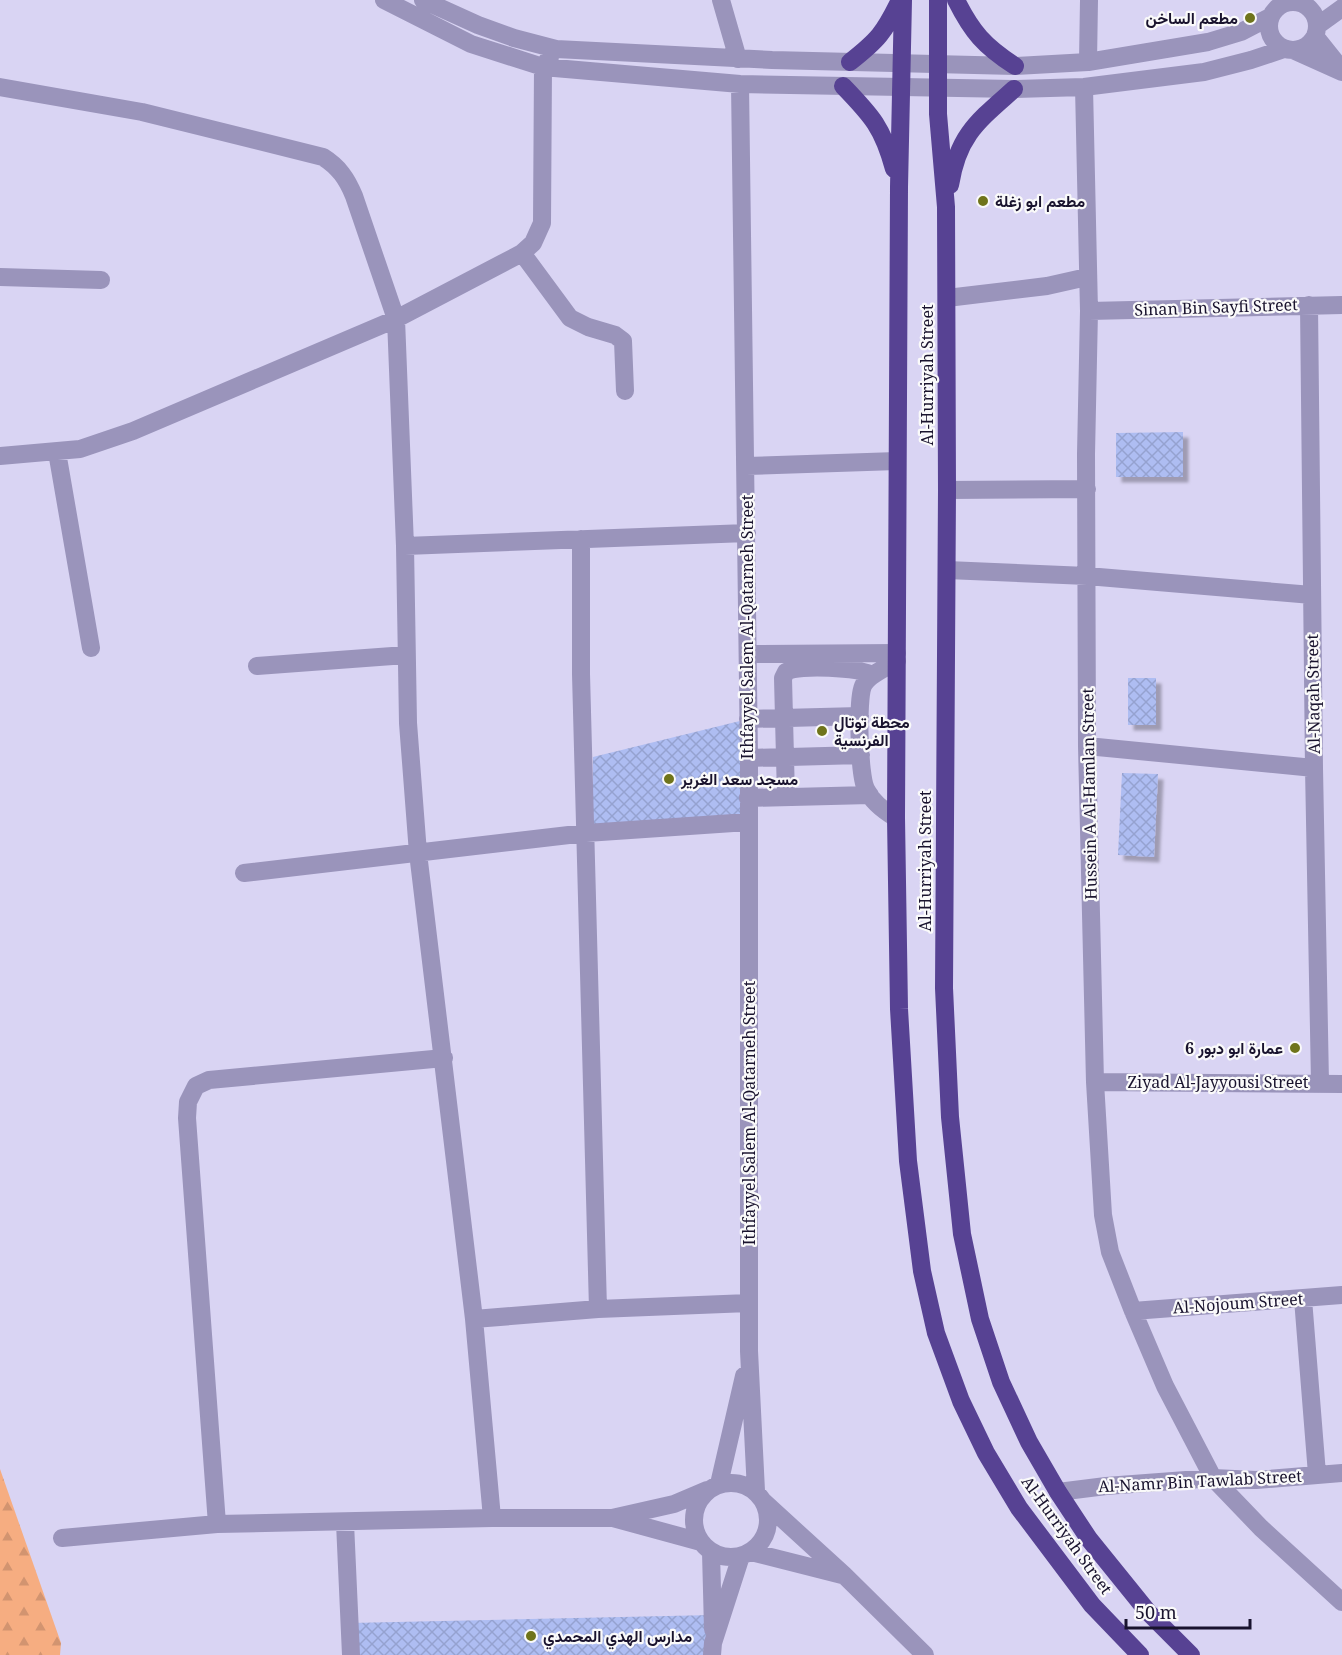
<svg xmlns="http://www.w3.org/2000/svg" width="1342" height="1655" font-family="'Noto Serif',Vazirmatn,serif">
<defs>
<pattern id="forest-firs" width="22" height="20" patternUnits="userSpaceOnUse" patternTransform="scale(1.5)"><rect width="22" height="20" fill="#f6ad81"/><path d="M5 1l3.5 6h-7zM16 11l3.5 6h-7z" fill="#d29470"/></pattern>
<pattern id="building-cross-hatch" width="8" height="8" patternUnits="userSpaceOnUse" patternTransform="scale(1.5)"><rect width="8" height="8" fill="#aebdf2"/><path d="M0 0l8 8M0 8l8-8" fill="none" stroke="#95a2d0"/></pattern>
<filter id="shadow"><feDropShadow dx="5.5" dy="5.5" stdDeviation="1.5" flood-color="#0004"/></filter>
</defs>
<rect width="100%" height="100%" fill="#d9d4f3"/>
<path fill="url(#forest-firs)" d="M0,1469L61,1643L60,1655H0Z"/>
<path fill="url(#building-cross-hatch)" filter="url(#shadow)" d="M1183,432V477H1116V433Z
M1128,678H1156V725H1128Z
M744,720V818L592,829L593,757Z
M1122,773L1158,774L1154,857L1118,855Z
M713,1615L712,1655H351L350,1623Z"/>
<g fill="none" stroke-linecap="round" stroke-linejoin="round">
<path stroke="#9a94bb" stroke-width="18" d="M384,0L471,44L543,67L740,84L1014,89L1084,87L1204,72L1251,60L1284,49
M423,0L478,25L514,38L556,49L772,60L1015,66L1088,62L1208,42L1241,32L1270,17
M721,0L738,59
M1269 26a24 24 0 1 1 48 0a24 24 0 1 1-48 0Z
M1317,26L1342,8
M1315,36L1342,70
M1293,50L1342,72
M1088,62L1089,0
M740,84L749,758V1351L756,1491
M0,87L142,112L323,157C339,167 347,179 354,196L396,319L405,546L408,723L418,853L474,1319L492,1518
M1084,87L1089,311L1086,454L1087,746L1095,1082L1103,1215L1110,1252L1133,1311L1165,1386L1213,1478L1261,1528L1342,1602
M522,253L570,318L588,327L615,335L623,341L625,391
M0,277L101,280
M947,298L1047,286L1087,277
M1309,305L1314,768L1320,1083
M1089,311L1342,305
M57,452L91,648
M0,456L80,449L133,431L396,319L522,253L533,243L542,223L543,67L550,57
M746,466L897,461
M947,490L1087,489
M581,539V674L598,1309
M405,546L747,533
M947,570L1087,576L1312,595
M748,654L897,653
M257,666L406,655
M748,719L860,716
M1087,746L1314,768
M749,758L861,755
M786,797L783,678L786,672C799,664 859,668 873,675
M748,798L870,795
M896,818C884,811 872,802 866,789C859,776 857,700 863,686C868,674 887,668 897,661
M244,873L586,833L748,822
M1095,1082L1342,1084
M1303,1299L1317,1474
M1133,1311L1342,1295
M474,1319L598,1309L749,1303
M694 1520a37 37 0 1 1 74 0a37 37 0 1 1-74 0Z
M719,1484L744,1376
M1058,1492L1106,1486L1213,1478L1256,1480L1342,1473
M764,1502L844,1575L925,1655
M613,1518L701,1542
M345,1523L351,1655
M217,1524L187,1118L188,1102L196,1086L209,1080L444,1058
M62,1538L217,1524L492,1518H612L674,1504L707,1490
M711,1552L713,1629
M751,1552L842,1575
M712,1655L713,1643L741,1556"/>
<path stroke="#574293" stroke-width="18" d="M903,0L899,187L896,818L899,1009L908,1161L922,1271L936,1333L961,1401L986,1453L1019,1508L1092,1605L1140,1655
M938,0V114L946,207L947,490L944,988L950,1117L962,1234L980,1319L1001,1382L1029,1442L1058,1492L1089,1539L1148,1612L1191,1655
M956,0C972,32 984,46 1015,66
M850,62C878,40 884,33 900,0
M843,86C872,116 883,128 894,169
M950,185C958,135 978,121 1014,89"/>
</g>
<g fill="#6f741b" stroke="#fafafa" stroke-width="2">
<circle cx="1250" cy="18" r="6"/>
<circle cx="983" cy="201" r="6"/>
<circle cx="822" cy="731" r="6"/>
<circle cx="669" cy="779" r="6"/>
<circle cx="1295" cy="1048" r="6"/>
<circle cx="531" cy="1636" r="6"/>
</g>
<g text-anchor="middle" stroke-width="4.5" stroke-linejoin="round" paint-order="stroke">
<g font-size="16" font-weight="bold" fill="#19132e" stroke="#fafafa" text-anchor="start">
<text x="1238" y="24" text-anchor="end">مطعم الساخن</text>
<text x="995" y="207">مطعم ابو زغلة</text>
<text x="834" y="728">محطة توتال<tspan x="834" dy="18">الفرنسية</tspan></text>
<text x="681" y="785">مسجد سعد الغرير</text>
<text x="1283" y="1054" text-anchor="end">عمارة ابو دبور 6</text>
<text x="543" y="1642">مدارس الهدي المحمدي</text>
</g>
<g font-size="16" fill="#19132e" stroke="#fafafa">
<text transform="translate(1216 307) rotate(-2)" y="6">Sinan Bin Sayfi Street</text>
<text transform="translate(927 375) rotate(-90)" y="6">Al-Hurriyah Street</text>
<text transform="translate(747 627) rotate(-90)" y="6">Ithfayyel Salem Al-Qatarneh Street</text>
<text transform="translate(1313 694) rotate(-91)" y="6">Al-Naqah Street</text>
<text transform="translate(1089 794) rotate(-91)" y="6">Hussein A Al-Hamlan Street</text>
<text transform="translate(925 861) rotate(-90)" y="6">Al-Hurriyah Street</text>
<text x="1218" y="1088">Ziyad Al-Jayyousi Street</text>
<text transform="translate(749 1113) rotate(-90)" y="6">Ithfayyel Salem Al-Qatarneh Street</text>
<text transform="translate(1238 1303) rotate(-4)" y="6">Al-Nojoum Street</text>
<text transform="translate(1200 1481) rotate(-3)" y="6">Al-Namr Bin Tawlab Street</text>
<text transform="translate(1067 1535) rotate(54)" y="6">Al-Hurriyah Street</text>
</g>
</g>
<path d="M1126 1619v9h124v-9" fill="none" stroke="#19132e" stroke-width="3"/>
<text x="1135" y="1619" font-size="18" fill="#19132e" stroke="#fafafa" stroke-width="4.5" paint-order="stroke">50 m</text>
</svg>
